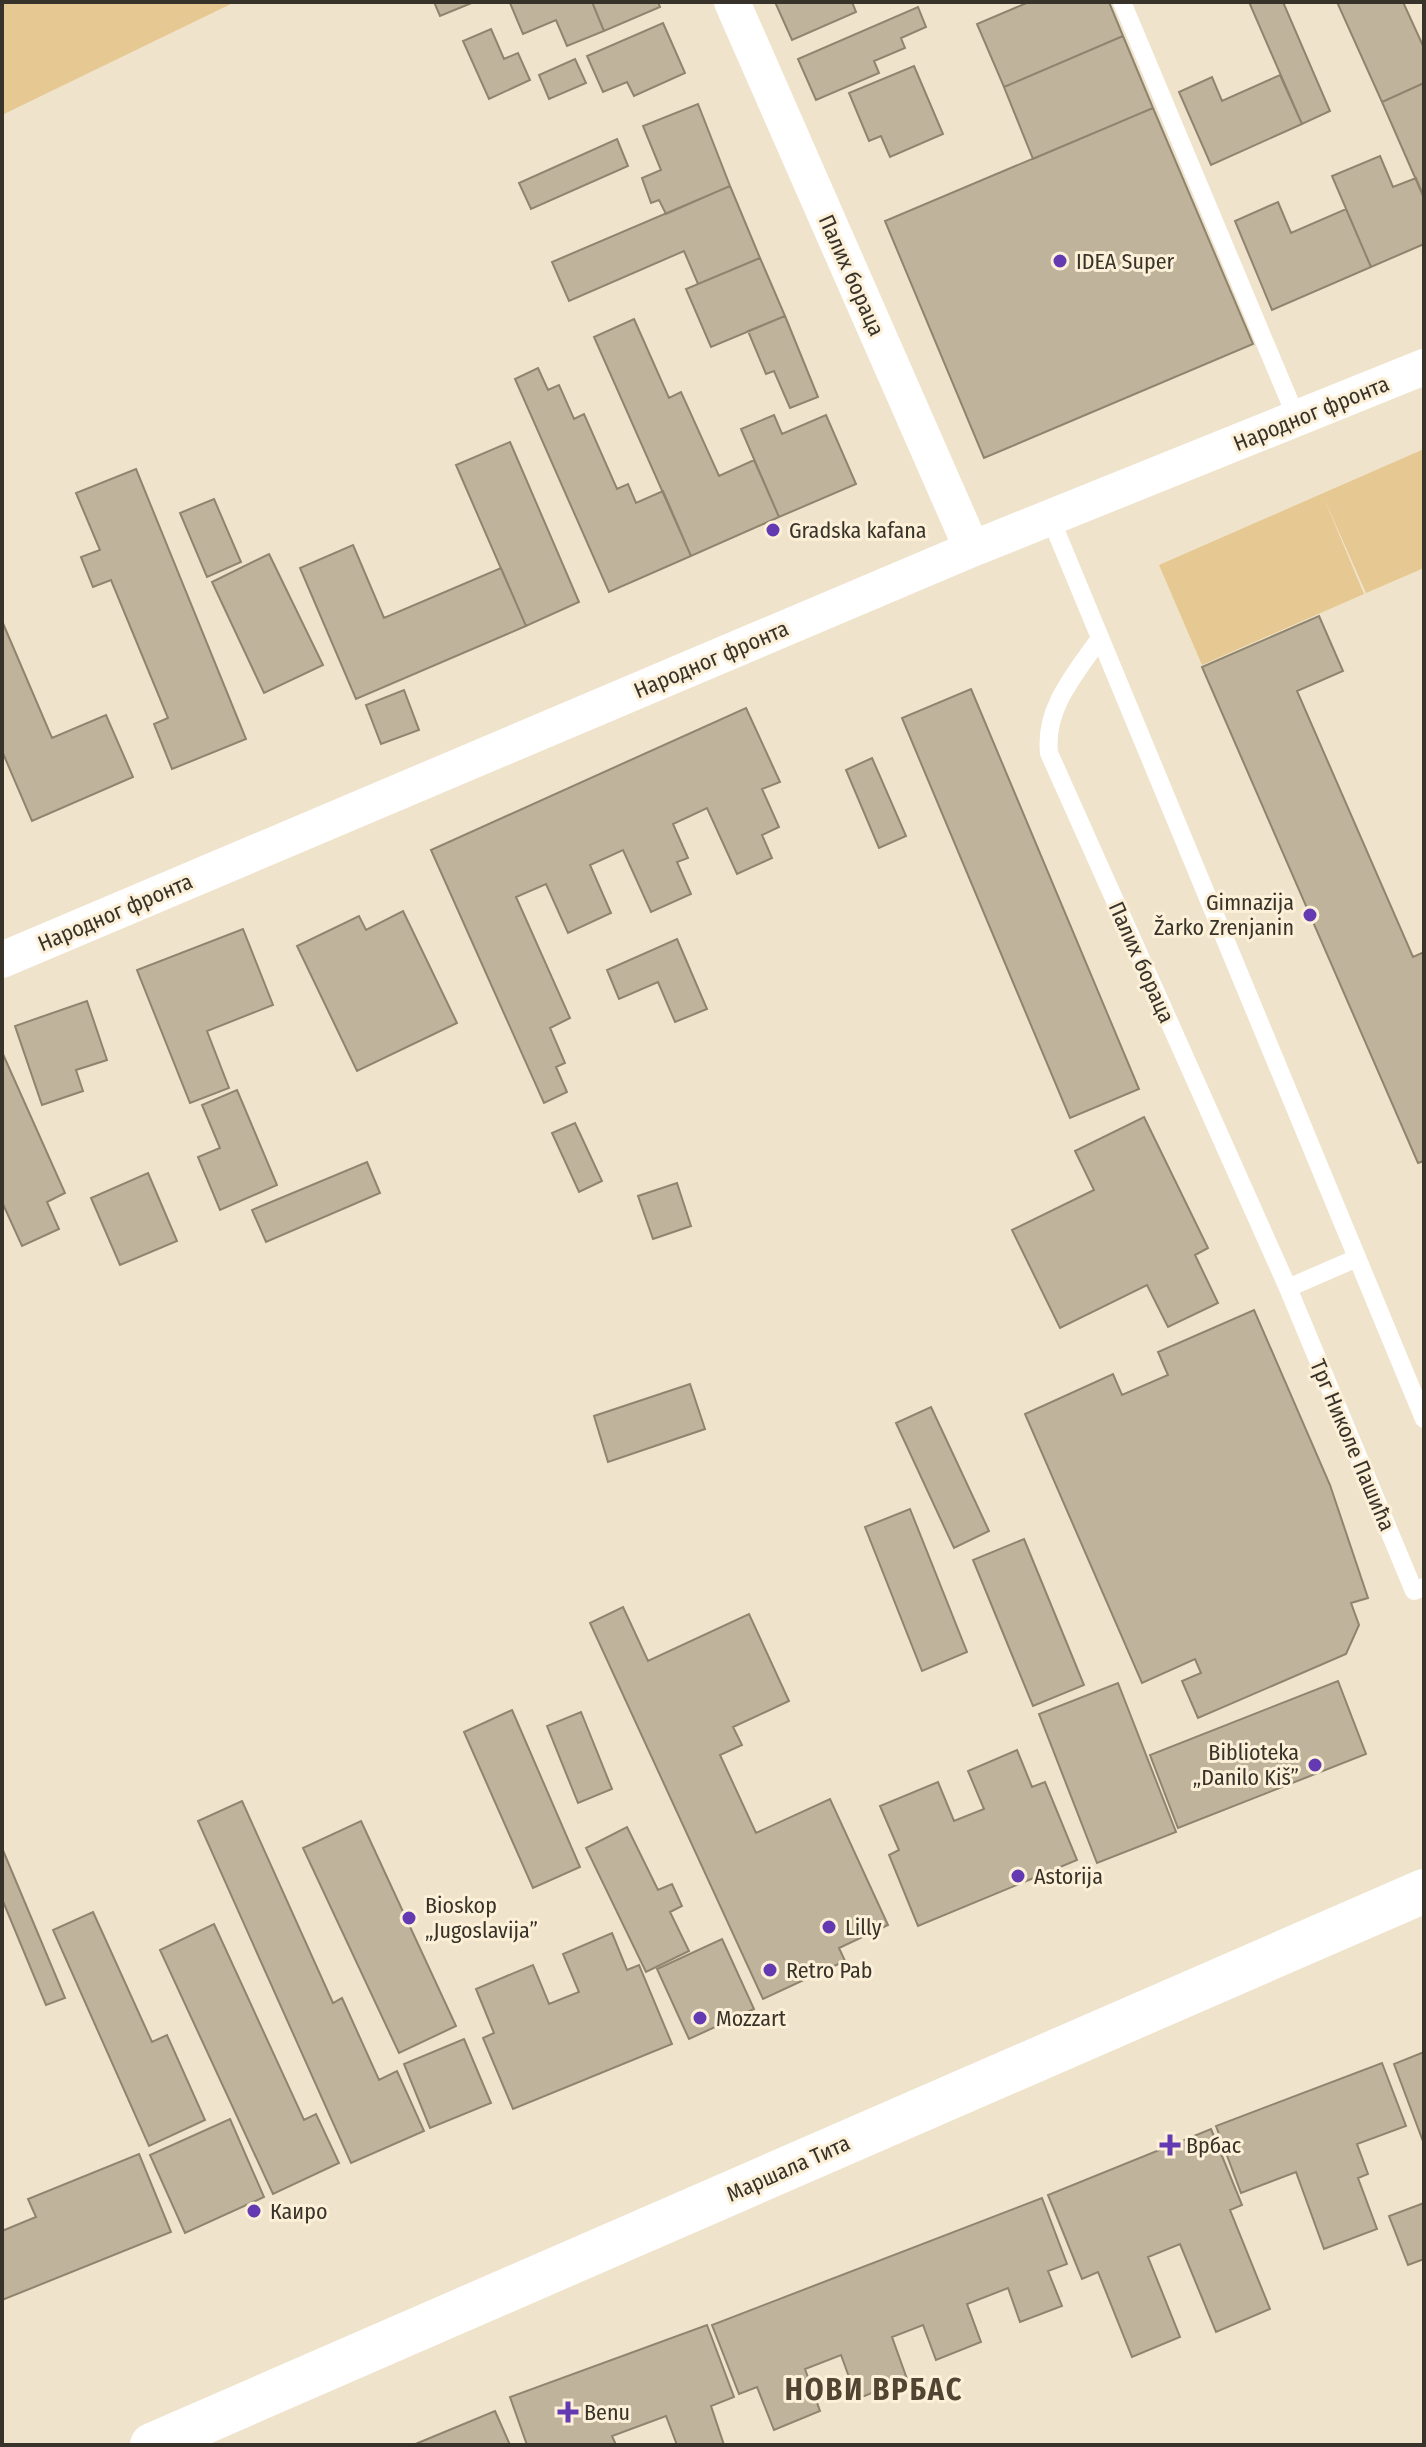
<svg xmlns="http://www.w3.org/2000/svg" width="1426" height="2447" font-family="'Fira Sans Condensed',sans-serif">
<rect width="100%" height="100%" fill="#f0e3cb"/>
<path fill="#e6c992" d="M2,2H235L2,115Z
M1424,449V568L1366,593L1323,496L1364,594L1202,665L1159,565Z"/>
<path fill="#bfb39c" stroke="#8f846e" stroke-width="2" d="M434,2H474L440,16Z
M592,2L604,31L567,46L556,20L523,34L510,3Z
M592,2H658L660,7L604,31Z
M775,2H852L856,12L792,40Z
M1029,2H1109L1123,36L1004,87L977,24Z
M1249,2H1283L1330,111L1302,124Z
M1337,2H1403L1424,48V83L1382,102Z
M918,7L926,27L901,38L905,48L874,61L879,73L816,100L798,59Z
M663,23L685,73L634,96L627,82L603,92L587,56Z
M491,29L504,59L518,53L530,80L489,99L463,41Z
M1123,36L1153,108L1033,159L1004,87Z
M575,59L586,83L549,99L539,75Z
M914,66L943,134L890,157L881,136L869,141L849,93Z
M1280,75L1302,124L1211,165L1179,92L1212,77L1222,101Z
M1424,83V198L1382,102Z
M698,104L730,186L666,214L659,200L651,203L642,178L661,170L643,126Z
M1153,108L1253,344L984,458L885,221Z
M617,139L628,166L531,209L519,183Z
M1380,156L1393,187L1416,178L1424,198V244L1371,267L1332,176Z
M730,186L760,258L698,284L684,251L569,301L552,262Z
M1278,202L1291,233L1346,209L1371,267L1272,310L1235,221Z
M760,258L785,316L711,347L686,289Z
M785,316L818,397L790,408L774,371L766,374L748,331Z
M634,319L669,398L681,392L719,476L754,460L779,517L691,556L594,337Z
M538,368L548,390L559,385L574,419L584,414L617,489L628,484L636,503L663,491L691,556L609,592L515,379Z
M774,415L782,434L826,415L856,484L779,517L741,429Z
M510,442L579,602L526,626L456,465Z
M136,469L246,739L172,769L154,724L168,718L111,580L93,587L81,557L100,550L76,493Z
M214,499L241,562L207,577L180,513Z
M353,545L384,618L501,568L526,626L356,699L300,568Z
M269,554L323,665L264,693L212,582Z
M1319,616L1343,671L1297,691L1413,957L1424,952V1161L1418,1163L1202,667Z
M2,621L52,738L106,715L133,777L32,821L2,751Z
M971,689L1139,1089L1070,1118L902,718Z
M404,690L419,730L381,744L366,705Z
M746,708L780,782L762,789L779,827L762,835L772,858L737,874L707,808L673,824L688,858L677,862L691,894L651,912L623,850L590,865L611,913L568,933L546,884L516,897L570,1018L550,1028L565,1063L556,1067L567,1092L544,1103L431,850Z
M872,758L906,836L879,848L846,770Z
M403,911L457,1023L357,1071L297,946L359,916L366,930Z
M243,929L273,1005L207,1031L229,1088L190,1103L137,970Z
M677,939L707,1009L675,1022L658,982L619,999L607,970Z
M87,1001L107,1060L76,1070L83,1091L42,1105L15,1026Z
M2,1052L65,1193L47,1202L59,1229L22,1246L2,1202Z
M237,1090L277,1185L220,1210L198,1157L220,1148L202,1105Z
M1144,1117L1208,1248L1195,1255L1218,1303L1168,1327L1147,1285L1060,1328L1012,1230L1094,1190L1075,1151Z
M575,1123L602,1181L579,1192L552,1133Z
M367,1162L380,1193L266,1242L252,1210Z
M148,1173L177,1241L120,1265L91,1198Z
M677,1183L691,1226L653,1239L638,1196Z
M1254,1310L1330,1485L1368,1598L1351,1603L1359,1625L1346,1654L1198,1718L1182,1681L1201,1673L1195,1659L1142,1683L1025,1414L1113,1374L1122,1395L1168,1375L1158,1352Z
M690,1384L705,1429L608,1462L594,1416Z
M931,1407L989,1531L954,1548L896,1423Z
M910,1509L967,1652L922,1671L865,1527Z
M1024,1539L1084,1685L1033,1706L973,1560Z
M623,1607L648,1661L749,1614L789,1701L733,1727L742,1745L720,1755L756,1833L830,1799L888,1925L839,1948L845,1961L763,1999L590,1623Z
M1338,1681L1366,1754L1178,1828L1150,1755Z
M1118,1683L1176,1832L1097,1863L1039,1714Z
M512,1710L580,1867L533,1888L464,1732Z
M581,1712L612,1789L578,1803L547,1726Z
M1017,1750L1032,1787L1045,1782L1077,1860L918,1926L889,1855L899,1850L880,1806L938,1782L954,1821L984,1809L968,1771Z
M242,1801L333,2003L342,1998L379,2080L397,2071L424,2131L351,2163L198,1821Z
M361,1821L456,2026L399,2053L303,1848Z
M627,1827L658,1890L672,1884L682,1906L670,1912L689,1951L646,1972L586,1848Z
M2,1848L65,1998L46,2005L2,1899Z
M93,1912L152,2042L167,2035L205,2120L149,2146L53,1930Z
M214,1924L304,2120L316,2114L339,2163L273,2194L160,1950Z
M612,1933L627,1970L639,1965L672,2044L513,2109L483,2038L494,2033L476,1989L533,1965L549,2004L579,1992L563,1954Z
M722,1939L754,2009L689,2039L657,1969Z
M464,2039L491,2103L430,2128L404,2064Z
M1424,2052V2144L1394,2064Z
M1382,2063L1406,2126L1357,2144L1368,2174L1358,2178L1377,2229L1324,2249L1296,2172L1241,2193L1216,2126Z
M230,2119L264,2197L185,2233L150,2155Z
M1211,2129L1242,2205L1230,2210L1270,2309L1216,2332L1180,2244L1148,2257L1180,2337L1132,2357L1098,2272L1082,2279L1048,2195Z
M139,2154L171,2232L2,2300V2231L36,2217L28,2199Z
M1042,2198L1067,2264L1048,2271L1062,2306L1020,2322L1008,2288L967,2304L981,2342L936,2360L923,2325L892,2337L907,2379L857,2399L841,2355L805,2369L820,2411L774,2430L757,2387L739,2394L712,2325Z
M1424,2203V2259L1408,2265L1389,2216Z
M707,2325L734,2397L711,2406L724,2445H677L666,2416L612,2436L616,2445H527L510,2397Z
M495,2411L510,2445H413Z"/>
<g fill="none" stroke-linecap="round" stroke-linejoin="round">
<path stroke="#fff" stroke-width="18" d="M1122,2L1297,419
M1050,517L1424,1419
M1100,638C1076,673 1044,708 1049,753L1288,1288L1414,1591L1424,1587
M1288,1288L1357,1258"/>
<path stroke="#fff" stroke-width="36" d="M732,2L972,549
M2,960L972,549L1424,367"/>
<path stroke="#fff" stroke-width="44" d="M152,2445L1424,1891"/>
</g>
<g fill="#643ab2" stroke="#fdf0d8" stroke-width="3">
<circle cx="1060" cy="261" r="8"/>
<circle cx="773" cy="530" r="8"/>
<circle cx="1310" cy="915" r="8"/>
<circle cx="1315" cy="1765" r="8"/>
<circle cx="1018" cy="1876" r="8"/>
<circle cx="409" cy="1918" r="8"/>
<circle cx="829" cy="1927" r="8"/>
<circle cx="770" cy="1970" r="8"/>
<circle cx="700" cy="2018" r="8"/>
<path d="M1166 2133h8v8h8v8h-8v8h-8v-8h-8v-8h8z"/>
<circle cx="254" cy="2211" r="8"/>
<path d="M564 2400h8v8h8v8h-8v8h-8v-8h-8v-8h8z"/>
</g>
<g text-anchor="middle" stroke-width="6" stroke-linejoin="round" paint-order="stroke">
<g font-size="22" fill="#38332a" stroke="#fdf0d8" text-anchor="start">
<text x="1076" y="269">IDEA Super</text>
<text x="789" y="538">Gradska kafana</text>
<text x="1294" y="910" text-anchor="end">Gimnazija<tspan x="1294" dy="25">Žarko Zrenjanin</tspan></text>
<text x="1299" y="1760" text-anchor="end">Biblioteka<tspan x="1299" dy="25">„Danilo Kiš”</tspan></text>
<text x="1034" y="1884">Astorija</text>
<text x="425" y="1913">Bioskop<tspan x="425" dy="25">„Jugoslavija”</tspan></text>
<text x="845" y="1935">Lilly</text>
<text x="786" y="1978">Retro Pab</text>
<text x="716" y="2026">Mozzart</text>
<text x="1186" y="2153">Врбас</text>
<text x="270" y="2219">Каиро</text>
<text x="584" y="2420">Benu</text>
</g>
<g font-size="22" fill="#38332a" stroke="#fdf0d8">
<text transform="translate(852 275) rotate(66)" y="8">Палих бораца</text>
<text transform="translate(1311 413) rotate(-22)" y="8">Народног фронта</text>
<text transform="translate(711 659) rotate(-23)" y="8">Народног фронта</text>
<text transform="translate(115 912) rotate(-23)" y="8">Народног фронта</text>
<text transform="translate(1142 962) rotate(66)" y="8">Палих бораца</text>
<text transform="translate(1353 1445) rotate(67)" y="8">Трг Николе Пашића</text>
<text transform="translate(788 2168) rotate(-24)" y="8">Маршала Тита</text>
</g>
<g font-size="30" font-weight="bold" letter-spacing="2" fill="#504532" stroke="#fdf0d8">
<text x="874" y="2400">НОВИ ВРБАС</text>
</g>
</g>
<rect width="1426" height="2447" fill="none" stroke="#38332a" stroke-width="8"/>
</svg>
